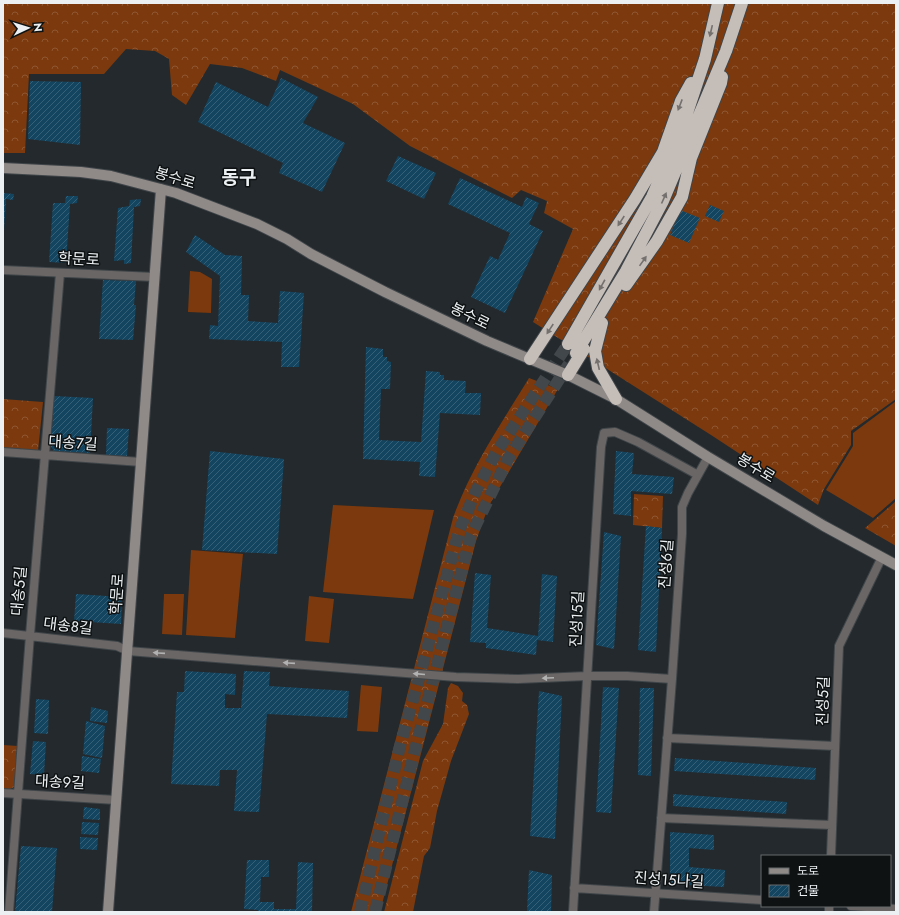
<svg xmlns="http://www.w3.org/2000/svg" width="899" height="915" font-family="Jost,'Noto Sans KR',sans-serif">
<defs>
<pattern id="forest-crowns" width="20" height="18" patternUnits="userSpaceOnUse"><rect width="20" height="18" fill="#7b390d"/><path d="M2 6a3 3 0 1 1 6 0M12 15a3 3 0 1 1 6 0" fill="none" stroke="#8e5631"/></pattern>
<pattern id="building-hatch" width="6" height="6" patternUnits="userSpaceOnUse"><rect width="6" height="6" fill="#144560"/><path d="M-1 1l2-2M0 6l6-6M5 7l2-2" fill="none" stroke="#366077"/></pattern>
</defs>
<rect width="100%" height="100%" fill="#23292d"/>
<path fill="#7b390d" d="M190,271L200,272L212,279L211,313L188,312Z
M896,401V498L873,518L826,490L853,446V433Z
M333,505L434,510L413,599L323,592Z
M191,550L243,554L235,638L186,635Z
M164,594H184L182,635L162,634Z
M309,596L334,599L329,643L305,641Z
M361,685L382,687L378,732L357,731Z"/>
<path fill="url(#forest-crowns)" d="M3,3H896V399L851,431V445L824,489L818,505L711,435L533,322L573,229L544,213L547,201L521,190L512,198L410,146L353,104L280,70L276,81L242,68L210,64L186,105L172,95L169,59L155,51L126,49L104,74H29L25,153H3Z
M529,378L558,389L491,502L485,516L476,541L380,912H351L453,518C471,467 501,424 529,378Z
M3,399L43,402L38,451L3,449Z
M634,494L663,496L662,528L633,525Z
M896,501V546L865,528Z
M451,683L458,686L463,693L462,701L467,705L469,714L451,761L437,811L430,848L424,856L413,912H384L423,761L443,724L448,688Z
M3,745L18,746L14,787L10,789H3Z"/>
<path fill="url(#building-hatch)" d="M281,78L318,97L303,123L345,143L322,192L279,173L283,163L198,122L216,82L268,107Z
M30,81L81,82L80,145L28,139Z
M398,156L436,173L424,199L386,181Z
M460,178L522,207L526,197L539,203L529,224L543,231L505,313L471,297L490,256L498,260L510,233L448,204Z
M3,193L14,194L13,200L6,199L4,231H3Z
M66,196H78L77,203L70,204L66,263L49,262L53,203H65Z
M141,199L140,206L134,207L131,263L124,264V260L114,261L118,208L129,206L130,200Z
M710,205L724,211L719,222L705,216Z
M680,210L700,218L689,243L670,235Z
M195,235L225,255L242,256L241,295H249L248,321L278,323L280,291L304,293L299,367H281L282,342L209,339L210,325L218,326L220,276L186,252Z
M103,280L136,281L134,305H136L133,340L99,339Z
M366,347L383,349V357H387V361L391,362L390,389H381L379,440L421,442L426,371L440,372V375H444V380L466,381L465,393H481L480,415L440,413L435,477L419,476L420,462L363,459Z
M54,396L93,398L90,453L54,451L51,447Z
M107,428L129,429L127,456L106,455Z
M210,451L284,459L277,554L202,550Z
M616,451L634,453L632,474L674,477L672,494L631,491V516L613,514Z
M646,526L662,528L656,652L638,650Z
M604,532L621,536L614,649L596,645Z
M475,573L491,575L487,628L538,636L542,574L557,576L553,642L537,640L536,655L486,648V643L470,642Z
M76,594L122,597L121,624L74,621Z
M185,671L236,674L235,695L225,694V708H241L244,671L270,672L269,686L349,691L347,718L267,714L259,812L234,811L237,770H220L219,786L171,784L177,692H184Z
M603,687L619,688L611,813L596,812Z
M640,688H654L651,776L638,775Z
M539,691L562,696L555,839L530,836Z
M36,699L49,700L48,734L34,733Z
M91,707L108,711L107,723L90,721Z
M86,721L105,726L102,758L83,754Z
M33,741L46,742L44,775L30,774Z
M82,756L101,759L99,773L81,771Z
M675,758L816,768L815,780L674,771Z
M673,794L787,802L786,814L673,806Z
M84,807L100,809V820L83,819Z
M82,822L99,823L98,835L81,834Z
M670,832L714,835V850L689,848V867L725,870L724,887L670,884Z
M80,837L98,838L97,850L80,849Z
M21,846L57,848L52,912H15Z
M247,860H269V877H261L260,902H274V909H296L298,862L313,863L312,912H258V910L244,909Z
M529,870L552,875L551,912H527Z"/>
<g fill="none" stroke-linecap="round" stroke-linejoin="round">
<path stroke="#41474b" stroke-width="12" stroke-dasharray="12 6" stroke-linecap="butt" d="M360,912L400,746L420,675L459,531L476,491L496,453L568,344
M375,912L416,746L471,535L508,459L569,364"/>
<defs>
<path id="street" d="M3,270L154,277
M3,452L141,462
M3,633L117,646L128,651L456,677L518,679L587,676H627L672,679
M667,738L835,746
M3,793L116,800
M661,818L832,825
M831,856L839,646L882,557
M574,888L762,900
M851,906L896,909
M9,912L30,635L60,273
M573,912L601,447L604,433L615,432L638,442L698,475
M654,912L672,679L682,534V507L688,493L708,457
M829,912V906"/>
<path id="secondary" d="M3,168L81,172L111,176L176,193L257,224L287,239L311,254L385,292L487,341L568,375L616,399L708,457L824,526L896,565
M108,912L161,189"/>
<path id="highway" d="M626,285L657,241L682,197L691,158L721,83L722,77
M602,323L595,351L598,368L616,399
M568,344L652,197L682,128L705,59L718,3
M576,353L626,271L663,201L726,51L742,3
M530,359L635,199L663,152L681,101L691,83
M568,375L584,349"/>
</defs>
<use href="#street" stroke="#3f4549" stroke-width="10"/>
<use href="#secondary" stroke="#3f4549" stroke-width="12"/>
<use href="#highway" stroke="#3f4549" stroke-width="14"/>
<use href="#street" stroke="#6a6665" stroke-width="8"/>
<use href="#secondary" stroke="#8f8987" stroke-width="10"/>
<use href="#highway" stroke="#c5bdb8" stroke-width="12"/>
</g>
<defs><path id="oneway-solid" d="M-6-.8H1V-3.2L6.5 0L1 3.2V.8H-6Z"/></defs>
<g fill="#73706e">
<use href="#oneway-solid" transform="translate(711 31) rotate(103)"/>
<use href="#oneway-solid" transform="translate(680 105) rotate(111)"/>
<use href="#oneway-solid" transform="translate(664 198) rotate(-66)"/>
<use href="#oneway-solid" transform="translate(621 221) rotate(123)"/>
<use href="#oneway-solid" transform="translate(643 261) rotate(-55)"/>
<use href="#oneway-solid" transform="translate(602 285) rotate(119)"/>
<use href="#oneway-solid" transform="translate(550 329) rotate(123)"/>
<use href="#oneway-solid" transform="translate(598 364) rotate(-103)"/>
</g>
<g fill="#b2b2b3">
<use href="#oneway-solid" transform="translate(159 653) rotate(-176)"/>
<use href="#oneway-solid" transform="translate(289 663) rotate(-176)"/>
<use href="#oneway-solid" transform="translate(419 674) rotate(-175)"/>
<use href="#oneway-solid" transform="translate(548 678) rotate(177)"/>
</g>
<g text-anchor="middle" stroke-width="3" stroke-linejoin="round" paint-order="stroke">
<g font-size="15" fill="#ecf0f2" stroke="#0f1213">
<text transform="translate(175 178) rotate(17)" y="5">봉수로</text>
<text transform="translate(79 259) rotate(3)" y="5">학문로</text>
<text transform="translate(470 316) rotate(26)" y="5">봉수로</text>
<text transform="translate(73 443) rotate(4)" y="5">대송7길</text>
<text transform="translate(756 468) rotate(31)" y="5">봉수로</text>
<text transform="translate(666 564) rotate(-86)" y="5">진성6길</text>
<text transform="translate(19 591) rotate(-85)" y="5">대송5길</text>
<text transform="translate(117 594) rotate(-86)" y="5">학문로</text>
<text transform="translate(577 619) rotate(-87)" y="5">진성15길</text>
<text transform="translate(68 626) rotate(7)" y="5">대송8길</text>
<text transform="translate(823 701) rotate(-88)" y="5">진성5길</text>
<text transform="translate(60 782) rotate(3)" y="5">대송9길</text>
<text transform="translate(669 880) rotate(4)" y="5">진성15나길</text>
</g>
<g font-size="19" font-weight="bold" fill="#ecf0f2" stroke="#0f1213">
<text x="239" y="184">동구</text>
</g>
</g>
<rect width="899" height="915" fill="none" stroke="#ecf0f2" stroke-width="8"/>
<rect x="761" y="855" width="130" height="52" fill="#0f1213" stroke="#676b6c"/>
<rect x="769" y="868" width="20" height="6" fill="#8f8987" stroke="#676b6c"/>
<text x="797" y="875" font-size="12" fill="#ecf0f2">도로</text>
<rect x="769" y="885" width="20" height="12" fill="url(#building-hatch)" stroke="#676b6c"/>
<text x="797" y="895" font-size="12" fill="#ecf0f2">건물</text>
<g transform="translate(28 28) rotate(86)" stroke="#0f1213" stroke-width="3" paint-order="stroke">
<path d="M0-3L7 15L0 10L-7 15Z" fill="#ecf0f2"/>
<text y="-6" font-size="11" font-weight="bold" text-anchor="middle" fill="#ecf0f2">N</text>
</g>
</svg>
